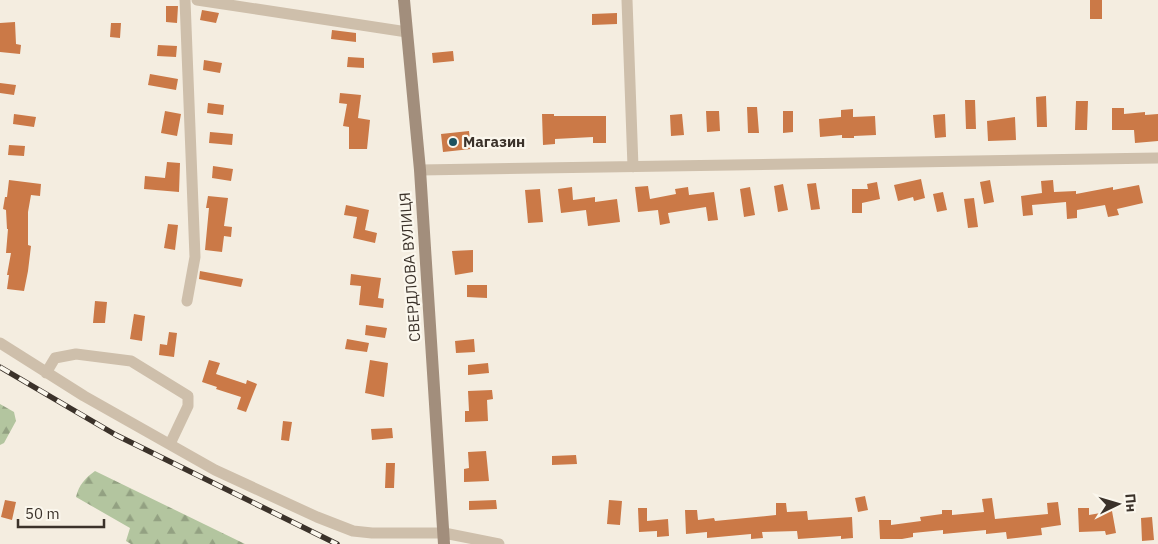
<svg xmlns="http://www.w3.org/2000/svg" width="1158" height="544" font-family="'IBM Plex Sans',sans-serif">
<defs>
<pattern id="forest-firs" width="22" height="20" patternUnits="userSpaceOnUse" patternTransform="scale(1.25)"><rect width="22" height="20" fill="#b3c59f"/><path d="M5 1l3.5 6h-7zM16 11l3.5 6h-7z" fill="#93a182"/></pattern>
</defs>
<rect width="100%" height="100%" fill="#f4ede0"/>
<path fill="url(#forest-firs)" d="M0,404L14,412L16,421L4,443L0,445Z
M95,471L245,544H131L126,541L130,528L76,497C79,485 85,478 95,471Z"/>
<path fill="#cb7947" d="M1090,0H1102V19H1090Z
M166,6H178L177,23L166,22Z
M202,10L219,13L216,23L200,20Z
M617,13V24L592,25V14Z
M15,22L16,44L21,45L20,54L0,52V23Z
M111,23H121L120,38L110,37Z
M332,30L356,33V42L331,39Z
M158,45L177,46L176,57L157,56Z
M453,51L454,61L433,63L432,53Z
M348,57L364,58V68L347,67Z
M204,60L222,63L220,73L203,70Z
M150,74L178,79L176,90L148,85Z
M0,83L16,85L14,95L0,93Z
M340,93L361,95L358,118L370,120L367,149H349V127L343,126L347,104L339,103Z
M1046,96L1047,127H1037L1036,97Z
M965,100H975L976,129H966Z
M1076,101H1088L1087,130H1075Z
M208,103L224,105L223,115L207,113Z
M747,107H757L759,133H748Z
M1112,108H1124V114L1145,112V115L1158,114V141L1135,143L1134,130H1112Z
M853,109V117L875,116L876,135L854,136V138H842V135L820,137L819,119L841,117V110Z
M165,111L181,114L177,136L161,133Z
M706,111H719L720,131L707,132Z
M783,111H793V132L783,133Z
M14,114L36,117L34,127L13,124Z
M542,114H554V116H606V143H593V137L555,139V144L543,145Z
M682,114L684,135L671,136L670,115Z
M945,114L946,137L935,138L933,115Z
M1015,117L1016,140L988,141L987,121Z
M469,131L471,149L443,152L441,134Z
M210,132L233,134L232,145L209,143Z
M9,145L25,146L24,156L8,155Z
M167,162L180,163L179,192L144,189L145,176L165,178Z
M213,166L233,169L231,181L212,178Z
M921,179L925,198L914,201L913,197L898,201L894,185Z
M9,180L41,184L40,196L31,195L28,212V245L31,246L28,271L24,291L7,289L9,275H7L11,253H6L8,229H7L6,210L3,209L5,197H7Z
M990,180L994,202L984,204L980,182Z
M1053,180L1054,192L1076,191V194L1113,187V190L1139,185L1143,203L1117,209L1119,215L1108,217L1105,205L1077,210V218L1067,219L1066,202L1032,205L1033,215L1023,216L1021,196L1042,193L1041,181Z
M877,182L880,199L862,203V213H852V189H868L867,184Z
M816,183L820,209L811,210L807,184Z
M783,184L788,210L778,212L774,186Z
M648,186L650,199L676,194L675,189L688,187L689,195L714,192L718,220L708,221L706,207L668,213L670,223L660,225L658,210L638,212L635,187Z
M572,187L573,200L595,197V202L617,199L620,222L588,226L586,210L561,213L558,189Z
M750,187L755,215L744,217L740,189Z
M540,189L543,222L528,223L525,190Z
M943,192L947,210L937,212L933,194Z
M208,196L228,198L224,226L232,227L231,237L224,236L222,252L205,250L209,208H206Z
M974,198L978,227L968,228L964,199Z
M346,205L369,210L365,230L377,233L375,243L353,238L357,217L344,215Z
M168,224L178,225L175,250L164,248Z
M473,250V272L455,275L452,251Z
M200,271L243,279L241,287L199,279Z
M351,274L381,278L378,298L384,299L383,308L359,305L361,286L350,285Z
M467,285H487V298L467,297Z
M95,301L107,302L105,323H93Z
M134,314L145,316L142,341L130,339Z
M366,325L387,328L385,338L365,335Z
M169,332L177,333L174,357L159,355L160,344L167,345Z
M347,339L369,343L367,352L345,349Z
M474,339L475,352L456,353L455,341Z
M209,360L220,363L216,374L246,384L247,380L257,384L246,412L237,409L241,397L216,389L217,387L202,382Z
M370,360L388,363L384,397L365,393Z
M488,363L489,373L468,375V365Z
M492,390L493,399L487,400L488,421L465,422V411H469L468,391Z
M283,421L292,422L289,441L281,440Z
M392,428L393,438L372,440L371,429Z
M486,451L489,481L464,482V469L469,468L468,452Z
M576,455L577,464L552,465V456Z
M386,463H395L394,488H385Z
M865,496L868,510L858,512L855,498Z
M992,498L995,519L1048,514L1047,503L1058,502L1061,525L1041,528L1042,535L1007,539L1006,532L986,534V530L943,534V530L913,533V537L902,539H880L879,520H891V525L921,521L920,517L942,514V510H952V515L984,512L982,499Z
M5,500L16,502L12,520L1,517Z
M496,500L497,509L469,510V501Z
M609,500L622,501L620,525L607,524Z
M776,503H786L787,512L807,511L808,520L852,517L853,538L841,539V536L798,539L797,531L762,532L763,538L751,539V534L707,538V532L686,534L685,510H697L698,520L714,518L715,521L776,515Z
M638,508H647V521L668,519L669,536L657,537V531L639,532Z
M1078,508H1089V515L1112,511L1116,533L1106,535L1105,531L1079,532Z
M1152,517L1154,540L1142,541L1141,518Z"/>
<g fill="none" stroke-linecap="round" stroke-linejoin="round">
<path stroke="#cebfab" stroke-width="11" d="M185,0L195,257L187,301
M197,0L407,32
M627,0L633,167
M420,170L1158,158
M0,343L84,396L215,470L317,517L353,531L372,533H444L499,544
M46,373L55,358L76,354L131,361L188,396V406L170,444"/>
<path stroke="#a28e7c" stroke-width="12" d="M404,0L420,170L444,544"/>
<defs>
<path id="rail" d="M0,367L116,435L337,544"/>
</defs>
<use href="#rail" stroke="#3b322a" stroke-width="5.5"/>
<use href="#rail" stroke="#fbf7ed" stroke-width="4" stroke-dasharray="11" stroke-linecap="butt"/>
</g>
<circle fill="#1d525f" stroke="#fbf7ed" stroke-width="2" cx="453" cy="142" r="5"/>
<g text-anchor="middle" stroke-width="4.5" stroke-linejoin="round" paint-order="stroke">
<g font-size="15" font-weight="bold" fill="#3b322a" stroke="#fbf7ed" text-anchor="start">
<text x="463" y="147">Mагазин</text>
</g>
<g font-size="15" fill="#3b322a" stroke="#fbf7ed">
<text transform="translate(410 267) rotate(-94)" y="5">СВЕРДЛОВА ВУЛИЦЯ</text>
</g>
</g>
<g transform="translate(1118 504) rotate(85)" stroke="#fbf7ed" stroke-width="4" paint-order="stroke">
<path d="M0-4L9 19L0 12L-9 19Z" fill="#3b322a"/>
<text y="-8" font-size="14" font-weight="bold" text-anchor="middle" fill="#3b322a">Пн</text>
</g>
<path d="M18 519v8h86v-8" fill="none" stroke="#3b322a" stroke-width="2.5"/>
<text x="25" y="519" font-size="15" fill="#3b322a" stroke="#fbf7ed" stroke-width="4" paint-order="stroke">50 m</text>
</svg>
